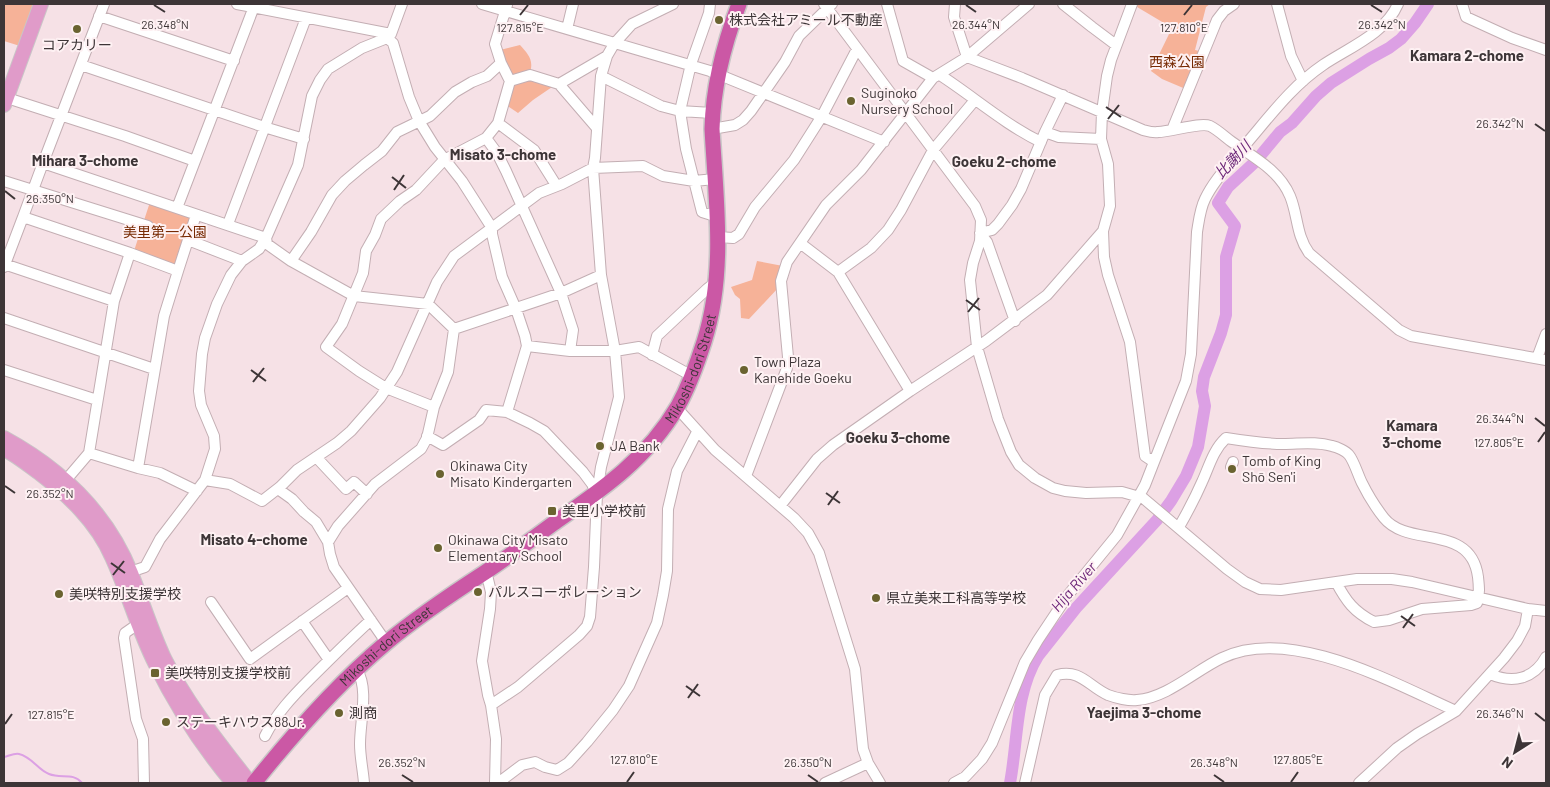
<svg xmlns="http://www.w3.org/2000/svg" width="1550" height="787" font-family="Barlow,'Noto Sans JP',sans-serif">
<rect width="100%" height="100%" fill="#f6e1e6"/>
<path fill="#f6b298" d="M4,4H34L20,46L4,41Z
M1132,4H1210L1206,7L1195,50L1203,52L1188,90L1162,79L1151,71L1171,30L1169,26Z
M520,45C528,54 534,60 530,72L513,77L500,50Z
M530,77L555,85L533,100L518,113L502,102L512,83Z
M151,199L196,215L178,271L133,254Z
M757,261L783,266L779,287L749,319L741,318L740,299L735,295L731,287L752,280Z"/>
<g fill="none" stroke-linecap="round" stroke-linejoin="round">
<path stroke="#dca0e4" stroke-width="2" d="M4,757C9,756 14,753 19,754C32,757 38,770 49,774C61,779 73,772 82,783"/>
<path stroke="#dca0e4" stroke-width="12" d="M1010,783C1018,741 1015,693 1038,656L1076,608L1157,520L1171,501L1186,476L1198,447L1205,406L1202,391L1204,377L1221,333L1226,315V257L1235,226L1218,203L1228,187L1255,162L1280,132L1292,123L1316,96L1331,83L1369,59L1389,48L1401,39L1415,23L1428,4"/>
<defs>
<path id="minor" d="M104,4L43,163L266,238L267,244L291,261L354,296L428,304L454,329L561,293L601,275
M237,4L391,34
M402,4L391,34L387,38L393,43L409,97L419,121L435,147L462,181L492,228V234L502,277L516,309L525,336L527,346L507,412L530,423L544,431L583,472L592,484L597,494
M482,4L710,71L884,142
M710,4L709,13L691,64L680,111L686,149L702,212L718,217
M824,4L975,206L981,220L980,241L973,263L970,280L977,347L998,419L1011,452L1019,465L1035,478L1053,488L1065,491L1086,493L1122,492L1143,498L1227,569L1245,582L1260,589L1281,590L1357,579H1392L1412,582L1528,609L1546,611
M887,4L903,61L933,78
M955,4L954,17L967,57L1022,78L1143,130C1147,131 1153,133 1158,132C1171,132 1200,122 1210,126C1218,130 1225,137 1232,142C1253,157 1279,170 1290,196C1298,215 1296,235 1309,253L1399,330L1411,336L1422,338L1546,360
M1063,4L1092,27L1116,45
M1132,4L1111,60L1107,76L1102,112L1101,139L1108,164L1110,206L1103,231L1104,257L1108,275L1130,342L1145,456L1154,462
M1277,4L1291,56L1303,81
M1462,4L1466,17L1512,38L1546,50
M507,5L495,44L501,63L510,81
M99,16L234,61
M567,29L573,4
M81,65L264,127L304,139
M940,75C974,97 1004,124 1041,142
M601,76L661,106L680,111L712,113
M559,84L607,56
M4,97L125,136L195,161
M498,123L534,150L556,185
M712,129L735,125L743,120L751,111L785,62L799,36L832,4
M1172,130L1217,20L1224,11L1234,4
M1045,132L1059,137L1101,139
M486,138L497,153L506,171L561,293L573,330L570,351
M4,181L148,226
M177,208L255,4
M23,217L43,163
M228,224L306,18
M718,237L733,238L739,234L755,207L794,160L822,116L857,49
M188,240L242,261
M800,243L838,272L910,391
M291,261L311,232L332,195L345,181L364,165L382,151L397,132L430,116L455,92L472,82L487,76L501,63
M4,264L114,301
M4,267L23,217L130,253L178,271L164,316L138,468
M178,271L196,215
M838,272L871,248L888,230L901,210L933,150L975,100
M4,318L154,369
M1015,321L987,242L980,233L992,230L998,224L1012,205L1021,189L1045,132L1063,95
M527,346L570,351H615L639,347L692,376
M652,355L657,336L707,289L716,282
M1537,358L1546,334
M4,370L97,400
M434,407L386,388L359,371L326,347L342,324L363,273L366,251L375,235L381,219L400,201L416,190L444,160L486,138L498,123L510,81L530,75L559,84L596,127L597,125
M677,408L715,450L794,518L808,533L819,553L855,669L863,749L868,763L880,783
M427,436L443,445L479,420L486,410L507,412
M89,453L138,468L160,473L197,491
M316,457L346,489L354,482L367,494
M1231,467L1233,462
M746,476L787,368L788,357L781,281L787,262L826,205L861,170L933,78L967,57L1029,4
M66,480L89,453L114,301L130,253
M205,480L230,484L262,501L280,487L297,470L337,443L351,431L380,398L397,372L437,282L454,256L539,193L562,184L593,168L643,166L663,176L694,181L715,179
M278,489L292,499L304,512L316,522L328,542L330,554L334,567L386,642
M780,506L817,459L833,445L910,391L986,341L1047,295L1103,231
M1179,527C1187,513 1195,498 1202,482C1209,467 1213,450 1226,438C1245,441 1264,444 1283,444C1300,444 1316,441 1332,446C1337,447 1346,451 1349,455C1354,461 1358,475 1362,483C1368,495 1376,508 1384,518C1408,548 1471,523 1478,577C1479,586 1480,594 1477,603L1471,605L1422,609L1389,620L1374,622C1354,612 1346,601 1336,582
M328,542L338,526L375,484L421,449L427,438L434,407L448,372L454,329
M486,571L491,592L490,609L482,661L488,695L491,705L496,739L495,783
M130,572L145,567L160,539L205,480L215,449L214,436L201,405L199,391L202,354L205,338L217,304L231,275L242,261L259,249L266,238L298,165L312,96L320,80L328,69L362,48L387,38
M211,602L250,659L348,588
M302,621L329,660
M138,624L125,633L124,638L136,719L143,739L144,783
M357,670C369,689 360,721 360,744C360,757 363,770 364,783
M1490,674C1513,684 1534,679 1546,657
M491,705L518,687L579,635L587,626L590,617L594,567L597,494L601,467L619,397L615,351L601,275L593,168L595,158L601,76L607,56L614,44L632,24L673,4
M265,736C276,714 292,697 310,679C330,659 350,639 371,620
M498,783L522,765L535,762L545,767L557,770L568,763L587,742L613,710L629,686L657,623L663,595L667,571L668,509L677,471L697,432
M825,783L868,763
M954,783L965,777L982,759L992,743L1025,662L1038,640L1068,595L1117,535L1145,485L1154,462L1186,381L1191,354L1197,232C1199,220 1200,209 1205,199C1215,178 1232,162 1246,144C1270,116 1292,86 1323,65C1348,48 1385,34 1398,4
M1025,783L1045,695L1057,675C1081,669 1088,686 1108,695C1116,698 1129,701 1137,700C1167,698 1196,670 1222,658C1290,625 1393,683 1456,711
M1359,783L1397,748L1417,734L1456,711L1504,658L1517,641L1525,626L1528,609"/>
<path id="major" d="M4,105L41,4
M4,438C61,469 106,511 131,573C142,601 151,630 164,658C187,704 219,743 250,783
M4,449C16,455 27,464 38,472C68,495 97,522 112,557C128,592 138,629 155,663C176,706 202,746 233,783"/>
<g id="highway">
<path id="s1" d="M254,783C294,733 337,684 386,643C417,617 450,595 484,573C508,557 531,540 554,523C603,489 647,459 678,406C689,386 697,364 704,342C726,273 716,201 712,129C713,86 724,44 739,4"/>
</g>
</defs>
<use href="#minor" stroke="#c3aeb3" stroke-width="12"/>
<use href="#major" stroke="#c9c6c7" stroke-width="16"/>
<use href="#highway" stroke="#c9c6c7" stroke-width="18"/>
<use href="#minor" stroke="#fff" stroke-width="10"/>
<use href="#major" stroke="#e09bc9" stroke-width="14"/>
<use href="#highway" stroke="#cb58a5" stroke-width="15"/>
</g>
<path fill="none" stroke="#3d3537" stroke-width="2" d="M154,5L165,12M966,5L976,12M1371,5L1382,12M520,15L528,5M1184,15L1192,5M1106,107L1121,117M1108,119L1119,105M1535,124L1545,131M392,177L406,188M394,190L404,175M5,191L15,199M966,300L980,310M968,312L979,298M251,370L266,381M253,382L264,368M1535,418L1545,426M1538,442L1545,432M5,486L15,493M826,493L840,503M828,505L838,491M111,563L125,573M113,575L124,561M1401,616L1415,626M1403,628L1413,614M686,686L700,696M688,698L698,684M1535,713L1545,721M5,724L12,714M402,775L413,782M808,775L818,782M1214,775L1224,782M627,782L634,772M1291,782L1298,772"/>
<g fill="#6a6330" stroke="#fef1f3" stroke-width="2">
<circle cx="719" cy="20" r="5"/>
<circle cx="77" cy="29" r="5"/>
<circle cx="851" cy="101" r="5"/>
<circle cx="744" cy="370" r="5"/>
<circle cx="600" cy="446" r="5"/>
<circle cx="1232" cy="469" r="5"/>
<circle cx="440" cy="474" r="5"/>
<rect x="547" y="506" width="10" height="10" rx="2.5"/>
<circle cx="438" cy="548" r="5"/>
<circle cx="478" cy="592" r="5"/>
<circle cx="59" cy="594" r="5"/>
<circle cx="876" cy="598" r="5"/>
<rect x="150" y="668" width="10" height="10" rx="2.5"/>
<circle cx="339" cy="713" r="5"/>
<circle cx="166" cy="722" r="5"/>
</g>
<g text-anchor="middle" stroke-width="4" stroke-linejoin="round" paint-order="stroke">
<g font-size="14" fill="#3d3537" stroke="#fef1f3" text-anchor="start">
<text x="729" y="25">株式会社アミール不動産</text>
<text x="77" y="50" text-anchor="middle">コアカリー</text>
<text x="861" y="98">Suginoko<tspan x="861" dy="16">Nursery School</tspan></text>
<text x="754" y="367">Town Plaza<tspan x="754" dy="16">Kanehide Goeku</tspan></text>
<text x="610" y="451">JA Bank</text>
<text x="1242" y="466">Tomb of King<tspan x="1242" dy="16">Shō Sen'i</tspan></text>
<text x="450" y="471">Okinawa City<tspan x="450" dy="16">Misato Kindergarten</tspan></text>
<text x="562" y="516">美里小学校前</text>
<text x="448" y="545">Okinawa City Misato<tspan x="448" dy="16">Elementary School</tspan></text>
<text x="488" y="597">パルスコーポレーション</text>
<text x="69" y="599">美咲特別支援学校</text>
<text x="886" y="603">県立美来工科高等学校</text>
<text x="165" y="678">美咲特別支援学校前</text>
<text x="349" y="718">測商</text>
<text x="176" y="727">ステーキハウス88Jr.</text>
</g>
<g font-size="14" fill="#772a03" stroke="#fef1f3">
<text x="1177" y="67">西森公園</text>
<text x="165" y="237">美里第一公園</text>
</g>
<g font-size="14" fill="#3d3537" stroke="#fef1f3">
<text dy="5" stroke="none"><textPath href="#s1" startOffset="611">Mikoshi-dori Street</textPath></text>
<text dy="5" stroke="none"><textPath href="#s1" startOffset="191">Mikoshi-dori Street</textPath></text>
</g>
<g font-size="15" font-weight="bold" fill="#3d3537" stroke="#fef1f3">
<text x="1467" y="61">Kamara 2-chome</text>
<text x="503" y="160">Misato 3-chome</text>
<text x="85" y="166">Mihara 3-chome</text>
<text x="1004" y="167">Goeku 2-chome</text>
<text x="1412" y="431">Kamara<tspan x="1412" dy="17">3-chome</tspan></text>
<text x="898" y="443">Goeku 3-chome</text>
<text x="254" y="545">Misato 4-chome</text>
<text x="1144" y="718">Yaejima 3-chome</text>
</g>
<g font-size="15" font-style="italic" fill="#6e2879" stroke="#fef1f3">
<text transform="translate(1233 160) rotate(-47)" y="5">比謝川</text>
<text transform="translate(1074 587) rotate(-49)" y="5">Hija River</text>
</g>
</g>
<g font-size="12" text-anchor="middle" fill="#3d3537" stroke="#fef1f3" stroke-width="4" stroke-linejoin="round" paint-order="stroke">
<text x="165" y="29">26.348°N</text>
<text x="976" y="29">26.344°N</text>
<text x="1382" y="29">26.342°N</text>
<text x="1184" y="32">127.810°E</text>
<text x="520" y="32">127.815°E</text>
<text x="1500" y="128">26.342°N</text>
<text x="50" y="203">26.350°N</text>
<text x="1500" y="423">26.344°N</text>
<text x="1499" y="447">127.805°E</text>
<text x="50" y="498">26.352°N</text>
<text x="1500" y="718">26.346°N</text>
<text x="51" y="719">127.815°E</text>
<text x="634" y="764">127.810°E</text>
<text x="1298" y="764">127.805°E</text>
<text x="402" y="767">26.352°N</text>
<text x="808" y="767">26.350°N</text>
<text x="1214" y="767">26.348°N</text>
</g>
<rect width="1550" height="787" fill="none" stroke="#3d3537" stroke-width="10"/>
<g transform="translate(1515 752) rotate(216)" stroke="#fef1f3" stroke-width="4" paint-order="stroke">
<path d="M0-4L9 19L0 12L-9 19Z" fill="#3d3537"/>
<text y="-8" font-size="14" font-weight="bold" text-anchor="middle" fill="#3d3537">N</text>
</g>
</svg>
